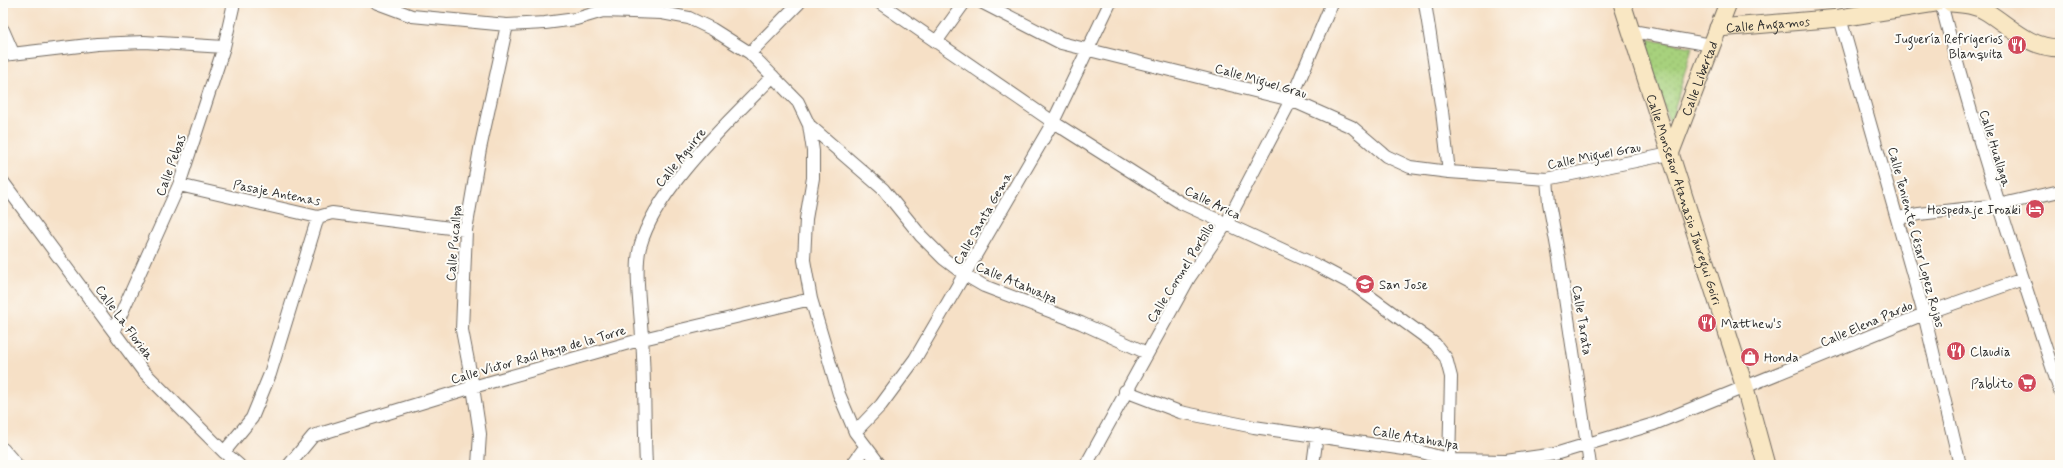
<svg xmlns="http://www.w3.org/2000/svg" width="2063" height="468" font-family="Mynerve,sans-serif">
<defs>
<pattern id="park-dots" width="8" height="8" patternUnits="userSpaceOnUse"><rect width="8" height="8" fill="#a7d17d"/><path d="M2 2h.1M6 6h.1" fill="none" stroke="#90b46c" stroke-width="1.8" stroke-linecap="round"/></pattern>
</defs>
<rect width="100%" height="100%" fill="#fdfcf7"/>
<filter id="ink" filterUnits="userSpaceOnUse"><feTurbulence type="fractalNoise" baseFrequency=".025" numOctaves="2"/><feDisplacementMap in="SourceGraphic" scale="8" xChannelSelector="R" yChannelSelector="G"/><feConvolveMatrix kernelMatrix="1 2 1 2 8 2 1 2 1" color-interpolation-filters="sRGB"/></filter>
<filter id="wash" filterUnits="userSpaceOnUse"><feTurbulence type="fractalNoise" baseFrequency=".012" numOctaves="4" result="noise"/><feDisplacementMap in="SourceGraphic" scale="16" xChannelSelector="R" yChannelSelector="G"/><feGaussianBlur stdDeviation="0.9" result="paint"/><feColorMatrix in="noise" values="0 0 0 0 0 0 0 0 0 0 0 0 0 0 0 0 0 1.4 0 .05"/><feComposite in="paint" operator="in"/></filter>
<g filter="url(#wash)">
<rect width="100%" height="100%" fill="#f6e0c6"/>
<path fill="url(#park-dots)" stroke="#697e54" d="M1642,38L1692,47L1670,125Z"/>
</g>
<g filter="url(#ink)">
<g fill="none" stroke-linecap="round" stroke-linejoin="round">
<defs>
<path id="street" d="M377,3L412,16L507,25L545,23L576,19L603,11L662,13L689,18L712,29L750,53L798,102L809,125L813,151V178L806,219L804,260L811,299L839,394L855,432L880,465
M880,3L1053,122L1181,203L1318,266L1354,285L1435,344L1446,358L1451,377L1449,465
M983,3L1061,43L1291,100L1352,127L1386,156L1410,167L1449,172L1547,179L1670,154
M1425,3L1442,111L1449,172
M1941,3C1975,134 2017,262 2060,391
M1840,18L1924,314L1960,465
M3,30L13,53
M1632,31L1712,45
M936,42L964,3
M750,53L799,3
M3,55L97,44L144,42L224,47
M809,125L883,189L921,236L944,259L965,275L984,286L1081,323L1147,353
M1547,179L1549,203L1559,258L1590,465
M3,182L143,371L224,452L239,465
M179,185L318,217L332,213L466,230
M1898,218L1919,214L1998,205L2060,191
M114,330L179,185L224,47L234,3
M1125,391L1180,412L1254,427L1418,451L1450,460L1506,461L1555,454L1654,424L1924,314L2023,279
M855,432L881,405L915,359L1053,122L1110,3
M3,449L17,465
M224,452L252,418L270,374L318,217
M289,465L313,436L473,387L643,339L811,299
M478,465L480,434L473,387L462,330L466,230L480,149L507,25
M646,465C644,423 645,380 642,338C641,313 634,270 640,247C656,187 731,120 773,76
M852,465L865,447
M1086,465L1189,278L1226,224L1291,100L1332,3
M1313,465L1317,435"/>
<g id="secondary">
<path id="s1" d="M1622,3L1745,388L1766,465"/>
<path d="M1951,3C1963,4 1976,5 1987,12C2011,27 2029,48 2060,48"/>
<path id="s2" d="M1718,28L1840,18L1935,3"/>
<path id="s3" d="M1670,154L1728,3"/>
</g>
</defs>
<use href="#street" stroke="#726a61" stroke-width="14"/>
<use href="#secondary" stroke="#726a61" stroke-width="19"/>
<use href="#street" stroke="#fff" stroke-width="12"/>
<use href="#secondary" stroke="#f9e7c3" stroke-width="17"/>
</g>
</g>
<defs>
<symbol id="restaurant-disc" viewBox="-11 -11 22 22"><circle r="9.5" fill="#d1495b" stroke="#fdfcf7"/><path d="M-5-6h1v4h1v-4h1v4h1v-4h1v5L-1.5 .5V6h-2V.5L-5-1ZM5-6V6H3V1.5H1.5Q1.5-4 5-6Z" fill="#fff"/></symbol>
<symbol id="hotel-disc" viewBox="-11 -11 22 22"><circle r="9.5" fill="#d1495b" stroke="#fdfcf7"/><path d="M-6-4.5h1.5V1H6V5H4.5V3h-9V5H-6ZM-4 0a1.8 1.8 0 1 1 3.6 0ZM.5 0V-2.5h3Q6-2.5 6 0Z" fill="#fff"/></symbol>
<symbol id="school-disc" viewBox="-11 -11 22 22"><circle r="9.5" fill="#d1495b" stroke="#fdfcf7"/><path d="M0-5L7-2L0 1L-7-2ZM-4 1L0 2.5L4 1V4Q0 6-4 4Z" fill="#fff"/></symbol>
<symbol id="shop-disc" viewBox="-11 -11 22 22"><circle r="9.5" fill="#d1495b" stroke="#fdfcf7"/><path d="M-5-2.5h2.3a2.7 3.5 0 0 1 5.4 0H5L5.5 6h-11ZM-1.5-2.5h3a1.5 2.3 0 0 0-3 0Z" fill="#fff"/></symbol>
<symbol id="supermarket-disc" viewBox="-11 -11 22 22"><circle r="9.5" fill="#d1495b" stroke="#fdfcf7"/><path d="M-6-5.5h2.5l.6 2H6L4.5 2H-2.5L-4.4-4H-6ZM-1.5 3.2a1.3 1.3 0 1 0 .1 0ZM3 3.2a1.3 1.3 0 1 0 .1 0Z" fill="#fff"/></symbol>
</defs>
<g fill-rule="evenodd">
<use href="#restaurant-disc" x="2006" y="34" width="22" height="22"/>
<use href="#hotel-disc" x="2024" y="198" width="22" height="22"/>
<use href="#school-disc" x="1354" y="273" width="22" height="22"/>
<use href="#restaurant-disc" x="1696" y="312" width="22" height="22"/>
<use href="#restaurant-disc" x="1945" y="340" width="22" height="22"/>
<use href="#shop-disc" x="1739" y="346" width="22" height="22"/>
<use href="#supermarket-disc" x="2016" y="372" width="22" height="22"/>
</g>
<g text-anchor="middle" stroke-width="4" stroke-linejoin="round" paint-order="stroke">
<g font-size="13" fill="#2b2b2b" stroke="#fdfcf7">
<text dy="5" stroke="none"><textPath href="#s2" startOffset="50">Calle Angamos</textPath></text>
<text dy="5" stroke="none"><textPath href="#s3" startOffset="81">Calle Libertad</textPath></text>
<text transform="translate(1261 80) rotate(16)" y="5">Calle Miguel Grau</text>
<text transform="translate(1996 148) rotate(73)" y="5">Calle Huallaga</text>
<text transform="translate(1594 155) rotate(-11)" y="5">Calle Miguel Grau</text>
<text transform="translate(680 157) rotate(-51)" y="5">Calle Aguirre</text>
<text transform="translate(170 165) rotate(-70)" y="5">Calle Pebas</text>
<text transform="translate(277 192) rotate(11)" y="5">Pasaje Antenas</text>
<text dy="5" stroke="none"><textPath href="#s1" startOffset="206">Calle Monseñor Atanasio Jáuregui Goiri</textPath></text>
<text transform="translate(1213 202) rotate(26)" y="5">Calle Arica</text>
<text transform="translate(982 218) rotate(-60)" y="5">Calle Santa Gema</text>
<text transform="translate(1917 237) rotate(75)" y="5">Calle Teniente César Lopez Rojas</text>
<text transform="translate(453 243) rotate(-85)" y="5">Calle Pucallpa</text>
<text transform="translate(1180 272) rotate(-58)" y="5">Calle Coronel Portillo</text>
<text transform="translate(1017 282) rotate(23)" y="5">Calle Atahualpa</text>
<text transform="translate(1583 320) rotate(81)" y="5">Calle Tarata</text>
<text transform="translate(125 322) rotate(54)" y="5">Calle La Florida</text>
<text transform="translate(1866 323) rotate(-23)" y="5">Calle Elena Pardo</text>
<text transform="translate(538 354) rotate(-16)" y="5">Calle Víctor Raúl Haya de la Torre</text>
<text transform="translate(1416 437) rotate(10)" y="5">Calle Atahualpa</text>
</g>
<g font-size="13" fill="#2b2b2b" stroke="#fdfcf7" text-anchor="start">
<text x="2003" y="43" text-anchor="end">Juguería Refrigerios<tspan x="2003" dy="15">Blanquita</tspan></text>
<text x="2021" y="214" text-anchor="end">Hospedaje Iroaki</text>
<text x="1379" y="289">San Jose</text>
<text x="1721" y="328">Matthew's</text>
<text x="1970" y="356">Claudia</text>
<text x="1764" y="362">Honda</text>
<text x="2013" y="388" text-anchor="end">Pablito</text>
</g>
</g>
<rect width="2063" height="468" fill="none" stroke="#fdfcf7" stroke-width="16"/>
</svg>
